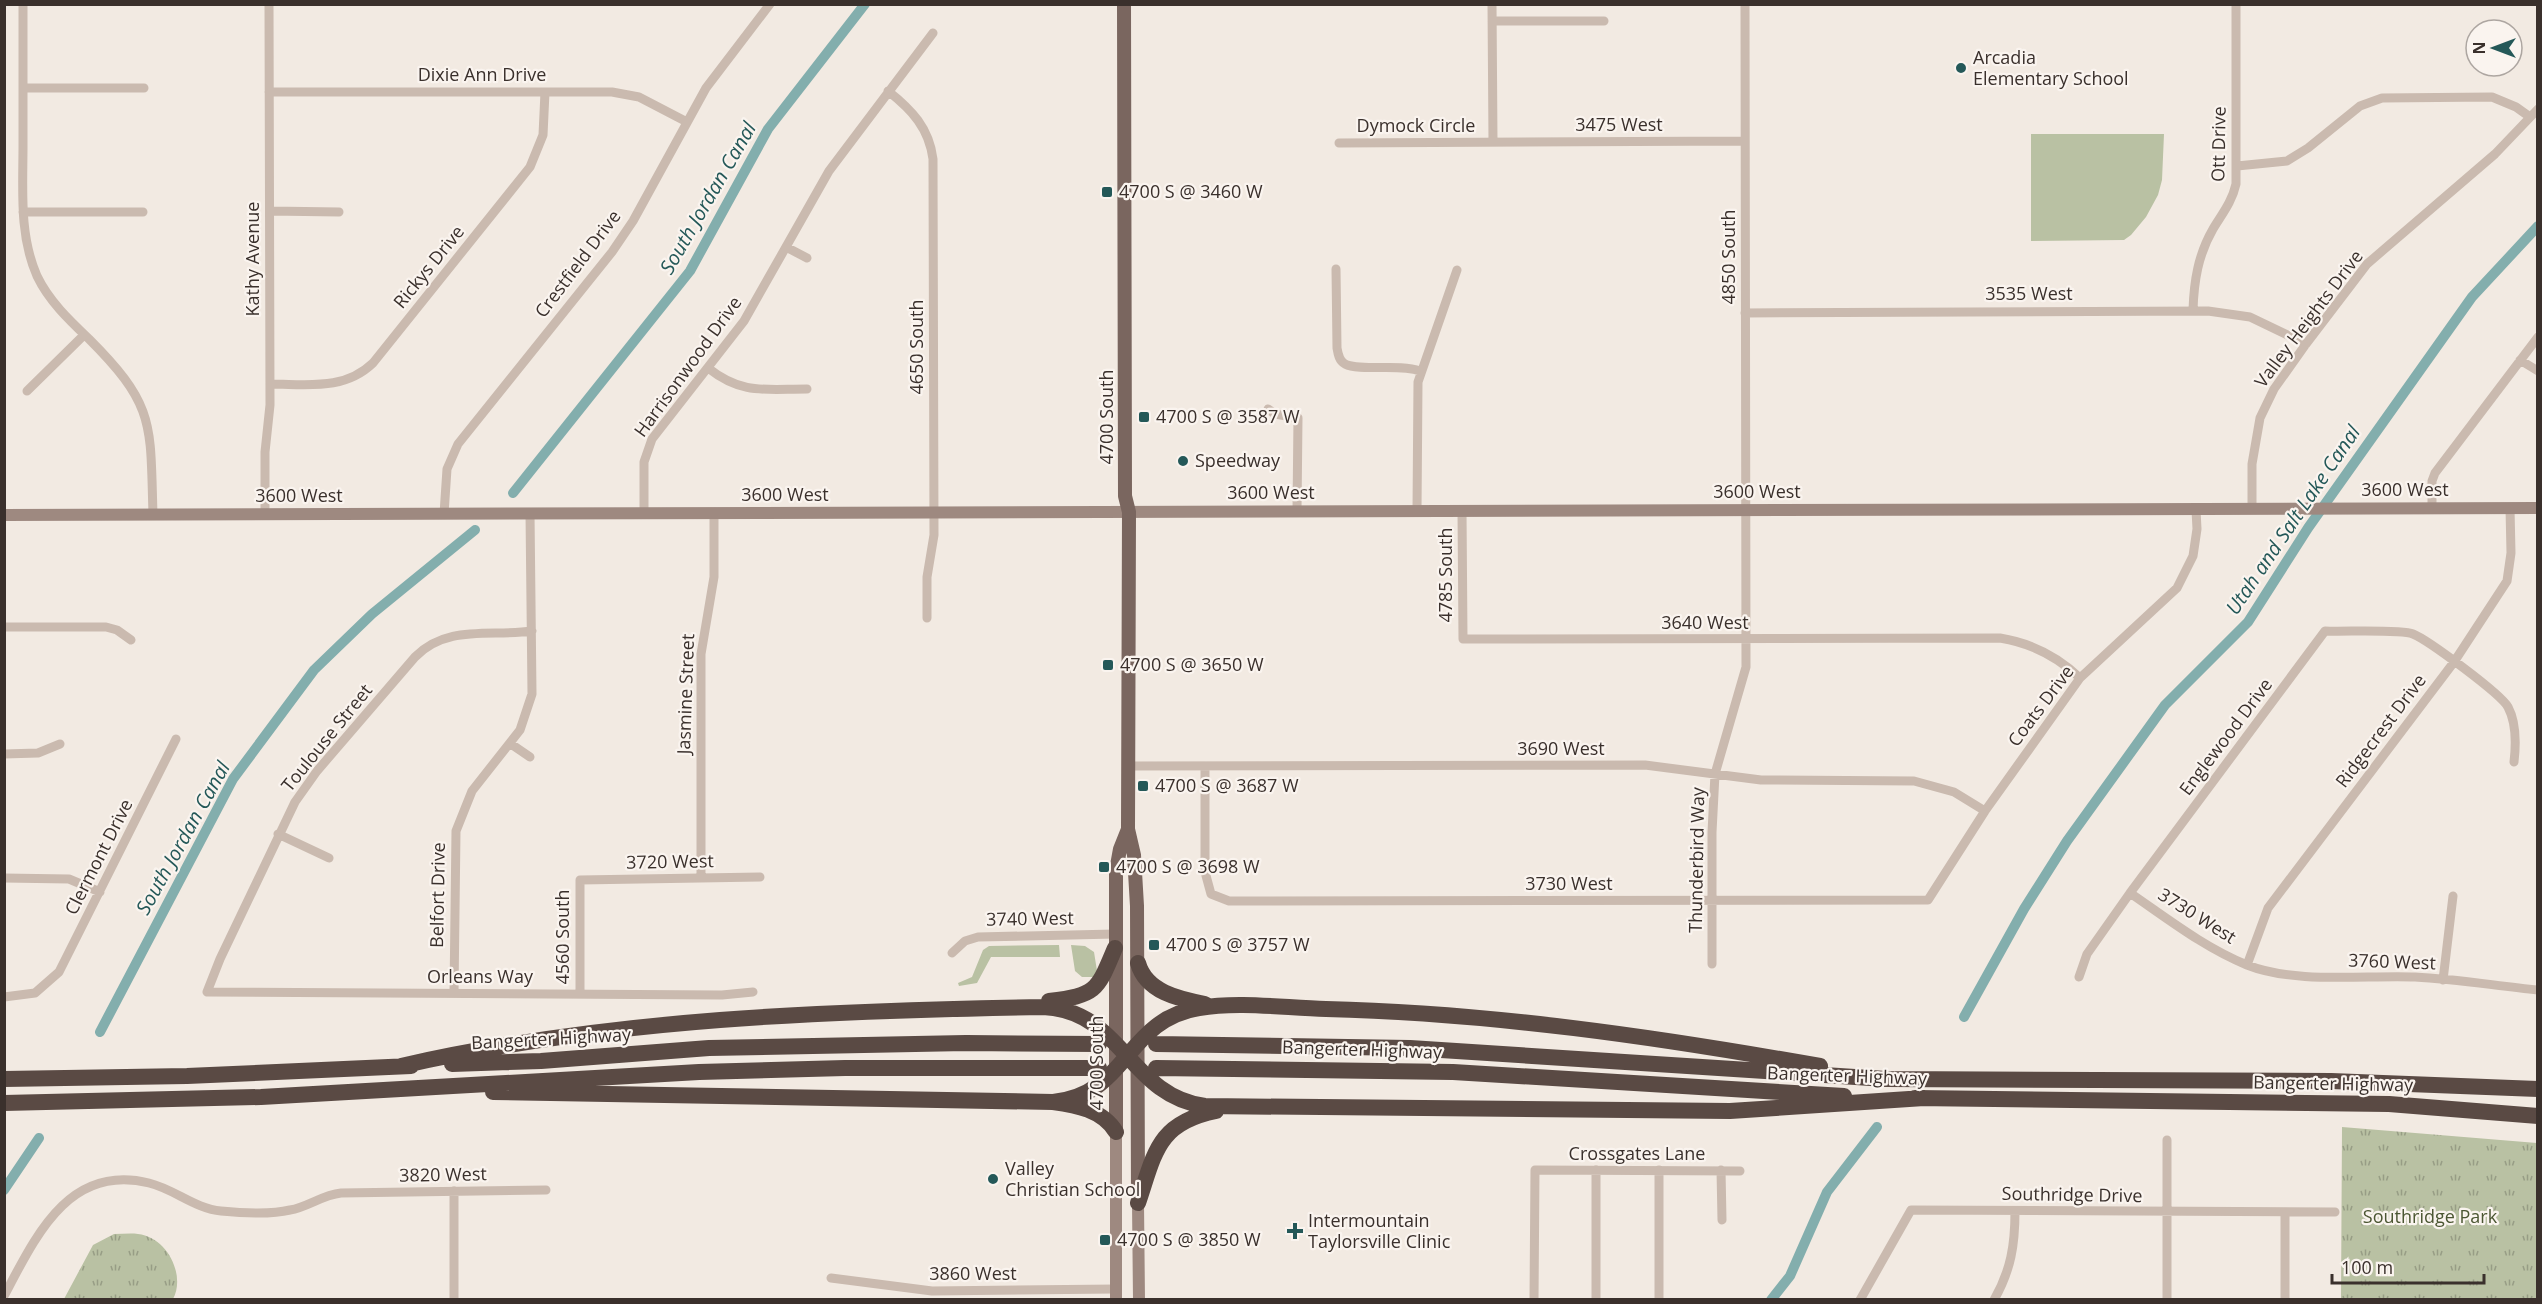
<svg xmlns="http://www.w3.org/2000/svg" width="2542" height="1304" font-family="'Open Sans',sans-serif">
<defs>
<pattern id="park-tufts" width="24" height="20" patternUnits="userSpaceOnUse" patternTransform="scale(1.5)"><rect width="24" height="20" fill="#b9c1a3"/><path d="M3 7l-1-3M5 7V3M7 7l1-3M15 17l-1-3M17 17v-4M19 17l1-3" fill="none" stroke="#979d85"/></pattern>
</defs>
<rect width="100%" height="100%" fill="#f2eae2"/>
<path fill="#b9c1a3" d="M2031,134H2164L2162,180L2158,195L2146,217L2131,235L2124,240L2031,241Z
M1059,945L1060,957H991L977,983L959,986L958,983L972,977L983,950L989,946Z
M1071,945L1085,946L1094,952L1098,977H1082L1075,971Z"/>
<path fill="url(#park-tufts)" d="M2342,1127L2537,1143V1299H2341Z
M114,1234C122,1234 131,1233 138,1234C167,1237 186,1275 173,1299H64L93,1245Z"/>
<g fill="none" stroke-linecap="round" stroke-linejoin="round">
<path stroke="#83aead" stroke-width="10" d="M513,493L690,271L768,129L865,4
M1964,1017L2024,909L2067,841L2165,705L2248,622L2308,528L2472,297L2538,226
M100,1032L233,779L314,670L372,614L475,530
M4,1190L39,1138
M1771,1300L1790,1276L1827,1192L1877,1127"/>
<path stroke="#cabaaf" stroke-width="9" d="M23,4C23,52 23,99 23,146C23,190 19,235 37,276C49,301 69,320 89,339C156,406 150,424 153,514
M1492,4L1493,142
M1492,21H1604
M23,88H144
M888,91C912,110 929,128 933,159L934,535L927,577V618
M269,92H612L639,97L687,122
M1339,143L1745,141
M2237,166L2287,161L2308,148L2360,106L2382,98L2492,97L2516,107L2530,117
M270,211L339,212
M23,212H143
M786,247L807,258
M1336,269L1337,348C1338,354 1339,361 1345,364C1360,372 1398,363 1420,371
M2193,310C2194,281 2198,255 2213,229C2222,214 2232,202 2236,184V4
M1745,313L2208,311L2250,317L2306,344
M2520,360L2538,371
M708,368C742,395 765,389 807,389
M270,384C307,384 344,391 373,363L530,167L543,135L545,92
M27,391L84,335
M1268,409L1275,414L1298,418L1297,511
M2432,508V481L2435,473L2538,337
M2252,509V464L2260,418L2274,389L2306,344L2367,264L2495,154L2538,109
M1417,511L1418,382L1457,270
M1462,511L1463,639L2000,638C2031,643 2057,656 2080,678
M644,513V462L652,439L744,321L829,171L933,33
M265,514V452L270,405L269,4
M444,514L447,469L458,444L612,252L633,221L706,88L770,4
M4,627H106L117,630L131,640
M532,631C491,637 447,624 415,657L317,771L295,802L220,959L207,992L722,995L753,992
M511,744L530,757
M4,754L38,753L60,744
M1129,766L1645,765L1761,780L1914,781L1954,792L1985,811
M1205,766V872L1211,894L1229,901L1928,900L1985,811L2080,678L2177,588L2193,556L2197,529L2196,510
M278,834L329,858
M4,878L69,879L100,892
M701,878V654L714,577V513
M2130,893C2168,919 2205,948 2247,965C2295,984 2363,975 2415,977C2456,979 2497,986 2538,990
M952,953L965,941L978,937L1115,934
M1712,964V832L1715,774L1746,667L1745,4
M2247,965L2268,908L2454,662L2507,581L2511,553L2510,508
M2079,977L2087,954L2130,893L2325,631C2342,632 2401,629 2413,634C2428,640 2501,694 2508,707C2516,722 2516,745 2514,762
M2443,980L2453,896
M454,993L456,831L472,791L520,730L532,694L530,513
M580,994V880L760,877
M4,997L35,993L59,972L176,739
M2167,1140V1300
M1721,1170L1722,1220
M454,1191V1300
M831,1278L932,1291L1116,1289
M4,1296C35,1238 68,1163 149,1183C174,1189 196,1209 221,1211C242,1213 269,1215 290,1210C308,1207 322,1195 341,1193L546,1190
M1534,1300L1535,1170L1740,1171
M1596,1300V1170
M1659,1300V1170
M1860,1300L1911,1210L2335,1212
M1994,1300C2011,1270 2015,1245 2015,1211
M2285,1300V1213"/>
<path stroke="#9e8980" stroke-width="12" d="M4,515L2538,508
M1116,1132V1300
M1138,1203L1139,1300"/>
<path stroke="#7a665f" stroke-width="14" d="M1124,4L1125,496L1129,512L1128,829L1134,855L1137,906L1138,1192
M1116,1132V871L1120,849L1128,829"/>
<path stroke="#5a4a44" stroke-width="16" d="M1138,963C1146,992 1179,999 1205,1004
M1049,1001C1097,995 1097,991 1115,948
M1156,1044L1410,1048L1886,1079L2331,1081L2538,1089
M452,1064L541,1061L709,1048L966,1043L1099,1044
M401,1066C611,1018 828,1011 1043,1007C1122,1010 1129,1096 1205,1106L1730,1111L1924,1098
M1156,1068L1453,1072L1844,1096
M4,1079L187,1076L411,1066
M493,1092L1053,1102C1076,1105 1103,1110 1116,1132
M1915,1098L2389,1104L2538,1116
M1053,1102C1128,1095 1125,1020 1199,1008C1239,1001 1285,1008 1326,1009C1492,1013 1657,1037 1820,1066
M4,1103L261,1097L699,1072L845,1068H1099
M1138,1203C1155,1153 1157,1123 1216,1111"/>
</g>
<g fill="#245858" stroke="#faf4ef" stroke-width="2">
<circle cx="1961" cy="68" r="6"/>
<rect x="1101" y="186" width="12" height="12" rx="3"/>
<rect x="1138" y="411" width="12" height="12" rx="3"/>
<circle cx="1183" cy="461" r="6"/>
<rect x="1102" y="659" width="12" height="12" rx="3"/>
<rect x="1137" y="780" width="12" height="12" rx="3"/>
<rect x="1098" y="861" width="12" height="12" rx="3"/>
<rect x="1148" y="939" width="12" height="12" rx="3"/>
<circle cx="993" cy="1179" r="6"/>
<path d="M1292 1222h6v6h6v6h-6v6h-6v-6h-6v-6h6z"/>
<rect x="1099" y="1234" width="12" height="12" rx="3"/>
</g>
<g text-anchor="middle" stroke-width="4.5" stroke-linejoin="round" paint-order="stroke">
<g font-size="18" fill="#3a302c" stroke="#faf4ef" text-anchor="start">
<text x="1973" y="64">Arcadia<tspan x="1973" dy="21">Elementary School</tspan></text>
<text x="1119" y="198">4700 S @ 3460 W</text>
<text x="1156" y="423">4700 S @ 3587 W</text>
<text x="1195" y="467">Speedway</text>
<text x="1120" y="671">4700 S @ 3650 W</text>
<text x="1155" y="792">4700 S @ 3687 W</text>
<text x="1116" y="873">4700 S @ 3698 W</text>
<text x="1166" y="951">4700 S @ 3757 W</text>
<text x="1005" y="1175">Valley<tspan x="1005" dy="21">Christian School</tspan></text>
<text x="1308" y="1227">Intermountain<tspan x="1308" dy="21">Taylorsville Clinic</tspan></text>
<text x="1117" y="1246">4700 S @ 3850 W</text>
</g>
<g font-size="18" fill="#3a302c" stroke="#faf4ef">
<text x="482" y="81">Dixie Ann Drive</text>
<text x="1619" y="131">3475 West</text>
<text x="1416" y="132">Dymock Circle</text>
<text transform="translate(2219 144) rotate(-89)" y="6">Ott Drive</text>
<text transform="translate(1729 257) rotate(-90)" y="6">4850 South</text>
<text transform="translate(253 259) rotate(-90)" y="6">Kathy Avenue</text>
<text transform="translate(578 264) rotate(-53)" y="6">Crestfield Drive</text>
<text transform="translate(429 267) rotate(-51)" y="6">Rickys Drive</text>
<text x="2029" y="300">3535 West</text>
<text transform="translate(2309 319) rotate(-53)" y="6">Valley Heights Drive</text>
<text transform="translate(917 347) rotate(-90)" y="6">4650 South</text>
<text transform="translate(688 367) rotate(-54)" y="6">Harrisonwood Drive</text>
<text transform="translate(1107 417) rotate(-90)" y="6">4700 South</text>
<text x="2405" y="496">3600 West</text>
<text x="1757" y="498">3600 West</text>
<text x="1271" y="499">3600 West</text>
<text x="785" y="501">3600 West</text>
<text x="299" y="502">3600 West</text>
<text transform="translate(1446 575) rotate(-90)" y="6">4785 South</text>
<text x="1705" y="629">3640 West</text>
<text transform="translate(686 694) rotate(-88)" y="6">Jasmine Street</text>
<text transform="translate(2041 706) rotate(-53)" y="6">Coats Drive</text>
<text transform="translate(2381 731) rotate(-53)" y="6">Ridgecrest Drive</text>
<text transform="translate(2226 737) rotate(-53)" y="6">Englewood Drive</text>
<text transform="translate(327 738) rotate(-51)" y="6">Toulouse Street</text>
<text x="1561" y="755">3690 West</text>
<text transform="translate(99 857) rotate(-63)" y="6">Clermont Drive</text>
<text transform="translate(1697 860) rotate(-89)" y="6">Thunderbird Way</text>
<text transform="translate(670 862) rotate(-1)" y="6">3720 West</text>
<text x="1569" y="890">3730 West</text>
<text transform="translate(438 895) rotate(-89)" y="6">Belfort Drive</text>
<text transform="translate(2197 916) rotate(32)" y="6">3730 West</text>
<text transform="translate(1030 919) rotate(-1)" y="6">3740 West</text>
<text transform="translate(563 937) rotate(-90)" y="6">4560 South</text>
<text transform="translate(2392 962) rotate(2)" y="6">3760 West</text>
<text x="480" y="983">Orleans Way</text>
<text transform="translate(551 1039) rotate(-3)" y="6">Bangerter Highway</text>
<text transform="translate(1362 1050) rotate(2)" y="6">Bangerter Highway</text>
<text transform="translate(1097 1063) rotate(-90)" y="6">4700 South</text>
<text transform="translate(1847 1076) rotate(2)" y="6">Bangerter Highway</text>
<text transform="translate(2333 1084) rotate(1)" y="6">Bangerter Highway</text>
<text x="1637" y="1160">Crossgates Lane</text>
<text transform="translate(443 1175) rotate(-1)" y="6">3820 West</text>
<text transform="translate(2072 1195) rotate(1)" y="6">Southridge Drive</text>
<text x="973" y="1280">3860 West</text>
</g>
<g font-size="18" fill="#4b5632" stroke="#faf4ef">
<text x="2430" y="1223">Southridge Park</text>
</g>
<g font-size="20" font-style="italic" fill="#245858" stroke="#faf4ef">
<text transform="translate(708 198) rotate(-60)" y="7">South Jordan Canal</text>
<text transform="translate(2293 520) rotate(-56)" y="7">Utah and Salt Lake Canal</text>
<text transform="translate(183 838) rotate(-61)" y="7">South Jordan Canal</text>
</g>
</g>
<rect width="2542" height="1304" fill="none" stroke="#3a302c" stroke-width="12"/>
<g transform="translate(2494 48) rotate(270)"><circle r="28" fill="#faf4ef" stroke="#ada6a1" stroke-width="1.5"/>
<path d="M0-4.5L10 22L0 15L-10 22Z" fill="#245858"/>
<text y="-9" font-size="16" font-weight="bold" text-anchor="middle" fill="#3a302c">N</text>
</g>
<path d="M2332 1274v9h152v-9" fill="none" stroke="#3a302c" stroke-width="3"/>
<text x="2341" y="1274" font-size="18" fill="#3a302c" stroke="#faf4ef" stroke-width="4.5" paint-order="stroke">100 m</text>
</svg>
